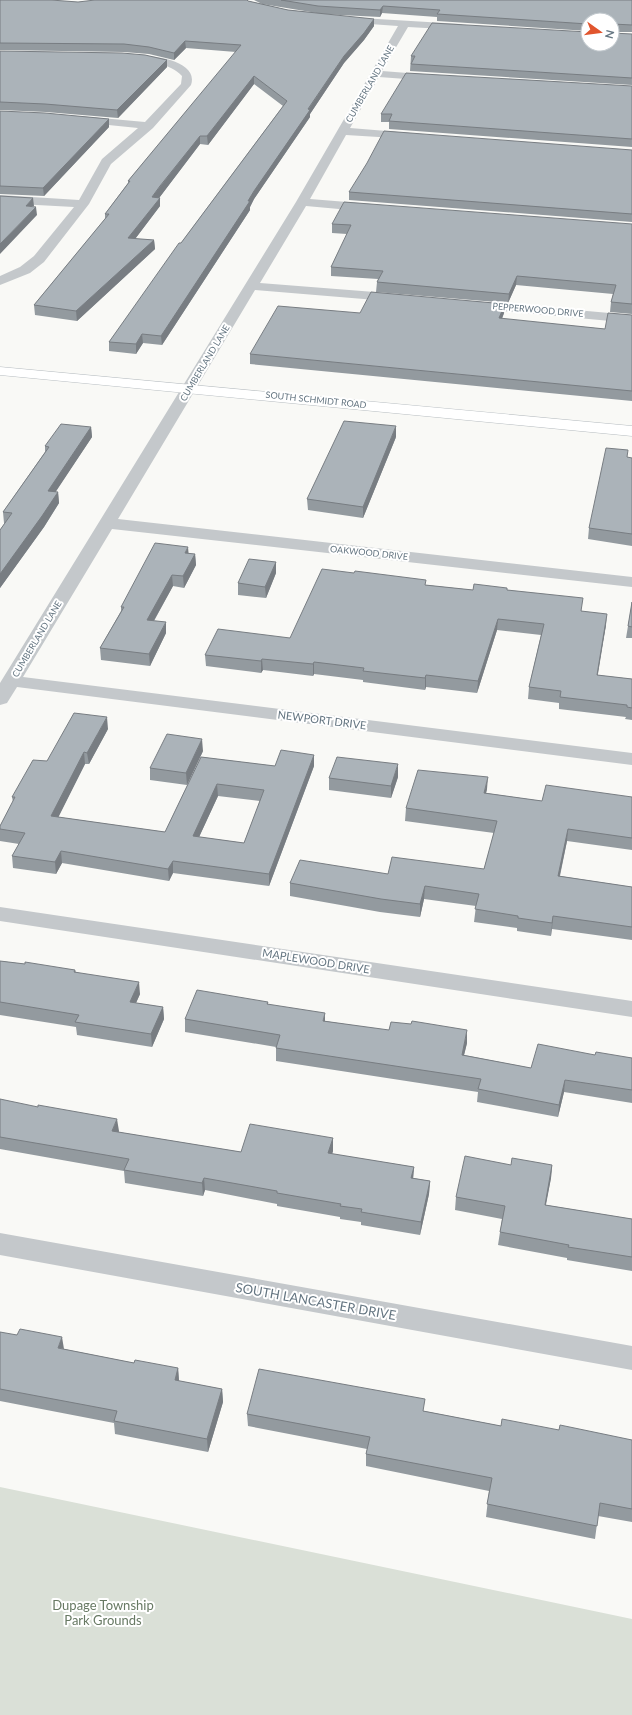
<svg xmlns="http://www.w3.org/2000/svg" width="632" height="1715" font-family="Lato,sans-serif">
<rect width="100%" height="100%" fill="#f9f9f6"/>
<path fill="#dae0d7" d="M0,1487L632,1619V1715H0Z"/>
<g fill="none" stroke-linecap="round" stroke-linejoin="round">
<defs>
<path id="secondary" d="M0,367L632,426V436L0,375Z"/>
</defs>
<use href="#secondary" stroke="#b6bcc0" stroke-width="1"/>
<path fill="#c4c8cb" fill-rule="evenodd" d="M344,17L461,24L466,27L461,30L408,27L382,71L433,75L438,78L433,81L379,77L350,128L411,133L415,134L417,136L415,138L411,139L346,135L310,199L372,204L376,205L378,208L376,211L372,212L306,206L260,283L400,294L405,295L407,298L405,301L400,302L255,290L118,519L632,577V587L112,529L23,677L632,753V765L17,687L7,703L0,705V683L296,202L398,26L341,22L339,20Z
M139,55C155,56 199,61 191,85L153,128L111,164L89,204L44,262L30,273L0,285V276L20,267L34,256L74,207L0,203V195L79,200L102,159L138,128L79,122L73,119L75,117L79,116L145,122L181,84L182,76C169,62 152,64 135,60L134,58Z
M474,301L632,315V323L469,308L467,305L469,302Z
M0,907L632,1001V1017L0,921Z
M0,1233L632,1346V1370L0,1255Z"/>
<use href="#secondary" fill="#fff" fill-rule="evenodd"/>
</g>
<path fill="#939a9f" fill-rule="evenodd" d="M0,0L78,2L248,1L288,10L317,13L262,4L254,0H632V32H612V20H588V31L437,21V17L382,13L380,17L321,14L374,26L364,40L344,63L310,114V117L254,199L250,207V210L162,345L143,343L136,354L109,351V342L181,243L283,106L254,84L208,145L200,144L159,198L160,206L135,239L154,240L155,249L77,321L35,315L34,305L105,219V214L128,183V181L236,52L186,48L174,60L149,54L124,52L0,50Z
M632,34V85L410,71L411,56Z
M0,51L167,67L118,118L46,112L0,110Z
M632,86V147L389,129V122H381V114Z
M0,111L109,127L44,196L0,194Z
M632,150V222L349,200V192Z
M332,224H632V314L610,312L611,302L613,294L516,285L508,303L376,292L377,282L378,279L331,276V267L347,234L332,233Z
M505,304L504,313L502,319L605,329L632,315V401L250,364V354L360,313Z
M91,427L92,437L55,492H58L59,503L44,527L0,588V530L5,523H4L3,512L45,452V446Z
M396,437L363,518L308,510L307,499Z
M627,457L632,458V546L588,539L589,528Z
M189,554H195L196,565L184,588L173,586L154,621L166,633L150,666L101,660L100,648L121,611V607Z
M276,562V573L266,598L238,595V583Z
M426,585L473,590H507L582,611L606,625L597,675L632,679V720L625,719L626,717L559,709V703L528,699L529,687L541,635L497,630L477,693L426,687L425,690L363,682V680L314,674L313,676L263,670L261,673L206,666L205,655L290,638Z
M632,602V638H626Z
M108,729L89,764H85L58,817L165,832L201,757L275,766L314,755V766L269,886L173,873L169,881L62,863L56,874L13,868L12,856L19,844L0,841V826L13,802L12,797L47,761ZM218,796L260,801L244,843L199,837Z
M203,751L187,785L150,780V768Z
M398,777L391,798L329,790V778Z
M487,789L486,793L542,801L632,797V850L567,841L560,876L632,887V940L552,929L551,936L517,931V928L474,922L476,906L424,899L420,917L380,912L290,896V883L388,874L484,869L494,833L405,821L406,808Z
M0,961L75,970L76,972L140,994L136,1003L163,1007L164,1019L152,1047L77,1035L76,1027L0,1015Z
M268,1002V1004L325,1021L467,1043L464,1055L531,1068L595,1055L632,1058V1103L564,1092L558,1117L477,1102L478,1092L276,1061V1047L185,1032V1019Z
M0,1099L119,1131L118,1132L241,1152L333,1138V1151L332,1154L414,1167L413,1178L430,1181L429,1194L420,1235L361,1225V1222L340,1219V1217L277,1206V1204L205,1190L203,1196L125,1183L124,1171L0,1149Z
M511,1165H552L551,1178L546,1205L632,1219V1271L567,1260V1258L498,1245L502,1219L455,1210L456,1197Z
M0,1332L64,1349L134,1363L178,1368L179,1381L222,1389L223,1402L208,1452L115,1434L114,1423L0,1401Z
M424,1411L501,1426L559,1430L632,1440V1522L598,1516L595,1539L486,1517L489,1491L366,1466V1454L367,1449L248,1426L247,1414Z"/>
<path fill="#787d82" d="M383,6L382,13L380,17V10Z
M374,19V26L364,40L344,63L310,114V117L254,199L250,207V210L162,345L161,336L248,201L254,191L344,56Z
M185,41L186,48L174,60V53Z
M167,60V67L118,118L117,110Z
M254,76V84L208,145L207,136Z
M109,119V127L44,196L43,188Z
M200,136V144L153,206L152,197Z
M33,198L34,206H26Z
M160,198V206L129,247L128,238Z
M36,207L37,215L0,254V244Z
M154,240L155,249L77,321L76,311Z
M517,276L516,285L508,303L509,294Z
M505,304L504,313L498,328L499,318Z
M142,334L143,343L136,354V344Z
M396,426V437L363,518V507Z
M91,427L92,437L49,502L48,491Z
M58,492L59,503L44,527L0,588V574Z
M188,547L189,558L185,553Z
M195,554L196,565L184,588L183,576Z
M276,562V573L266,598L265,587Z
M172,575L173,586L148,631L147,620Z
M607,614L606,625L596,686L597,675Z
M498,619L497,630L477,693L478,681Z
M166,622V633L150,666L149,654Z
M262,659L263,670L261,673V661Z
M314,662V674L313,676V664Z
M426,675V687L425,690V678Z
M107,717L108,729L89,764L87,753Z
M202,739L203,751L187,785L186,773Z
M84,752L85,764L53,828L51,816Z
M314,755V766L269,886V874Z
M398,764V777L391,798V786Z
M488,777L487,789L483,805L484,793Z
M217,784L218,796L194,848L193,836Z
M568,829L567,841L557,888L558,876Z
M61,851L62,863L56,874L55,862Z
M173,861V873L169,881L168,869Z
M425,886L424,899L420,917V904Z
M553,916L552,929L551,936L552,923Z
M139,982L140,994L131,1014L130,1002Z
M163,1007L164,1019L152,1047L151,1034Z
M325,1013V1026L323,1021Z
M467,1030V1043L461,1067L462,1055Z
M565,1080L564,1092L558,1117L559,1105Z
M117,1119L119,1131L113,1144L112,1131Z
M333,1138V1151L328,1166V1153Z
M552,1165L551,1178L543,1218L545,1205Z
M414,1167L413,1180L411,1178Z
M204,1178L205,1190L203,1196L202,1183Z
M430,1181L429,1194L420,1235L421,1222Z
M62,1337L64,1349L58,1348Z
M178,1368L179,1381L175,1380Z
M222,1389L223,1402L208,1452L207,1439Z"/>
<path fill="#abb3b9" stroke="#787d82" fill-rule="evenodd" d="M0,0H51L78,2L95,0H247L248,1L288,10L374,19L364,33L344,56L308,109L310,110L254,191L248,201H250L161,336L142,334L136,344L109,342L179,243H181L287,101L254,76L207,136H200L160,186L152,197L160,198L128,238L154,240L76,311L34,305L109,214H105L130,181H128L241,45L185,41L174,53L149,47L124,44L0,43Z
M281,0H632V25L613,24L612,25V20H588V24L437,14L440,10L383,6L380,10L318,6Z
M432,23L588,32V44H612V33L632,34V78L411,64L415,56H411Z
M0,51L122,53L145,55L167,60L117,110L45,104L0,102Z
M406,73L632,86V139L389,121L392,114H381Z
M0,111L45,113L109,119L43,188L0,186Z
M384,131L632,150V214L349,192L367,163Z
M0,196L33,198L26,206L36,207L0,244Z
M344,202L632,224V304L611,302L616,285L517,276L509,294L377,282L383,271L331,267L351,225L332,224Z
M371,292L505,304L499,318L605,329L608,313L632,315V391L250,354L278,306L360,313Z
M344,421L396,426L363,507L307,499Z
M61,424L91,427L48,491L58,492L42,516L0,574V530L12,513L3,512L49,447L45,446Z
M606,448L628,450L627,457L632,458V534L589,528Z
M155,543L188,547L185,553L195,554L183,576L172,575L147,620L166,622L149,654L100,648L124,607H121Z
M249,559L276,562L265,587L238,583Z
M322,569L354,573L355,571L426,580L425,585L473,590L474,584L507,588V590L583,598L581,611L607,614L597,675L632,679V708L627,707V705L560,697L561,691L529,687L544,624L498,619L478,681L426,675L425,678L363,671L364,668L314,662L313,664L262,659L261,661L205,655L218,629L290,638Z
M632,602V627L628,626Z
M74,713L107,717L87,753L84,752L51,816L165,832L201,757L275,766L281,750L314,755L269,874L173,861L168,869L61,851L55,862L12,856L25,833L0,829V826L15,797H12L33,760L47,761ZM217,784L264,790L244,843L193,836Z
M167,734L202,739L186,773L150,768Z
M337,757L398,764L391,786L329,778Z
M418,770L488,777L484,793L542,801L546,785L632,797V838L568,829L558,876L632,887V927L553,916L552,923L518,918V916L475,909L479,894L425,886L420,904L381,899L290,883L300,860L388,874L392,857L484,869L497,821L406,808Z
M0,961L25,964V962L75,970L74,972L139,982L130,1002L163,1007L151,1034L75,1022L79,1015L0,1002Z
M197,990L268,1002L267,1004L325,1013L323,1021L389,1030L391,1022L411,1024L412,1021L467,1030L462,1055L531,1068L538,1044L595,1055L596,1052L632,1058V1090L565,1080L559,1105L478,1089L481,1079L276,1048L280,1035L185,1019Z
M0,1099L38,1107V1105L117,1119L112,1131L241,1152L250,1124L333,1138L328,1153L414,1167L411,1178L430,1181L421,1222L361,1212L362,1209L340,1206L341,1204L277,1193V1191L204,1178L202,1183L124,1170L129,1159L0,1137Z
M465,1156L511,1165L512,1158L552,1165L545,1205L632,1219V1257L568,1247L569,1245L500,1232L505,1206L456,1197Z
M20,1329L62,1337L58,1348L134,1363L135,1360L178,1368L175,1380L222,1389L207,1439L114,1421L117,1411L0,1389V1332L17,1335Z
M259,1369L425,1399L423,1411L501,1426L502,1419L559,1430L560,1425L632,1440V1509L600,1503L597,1526L487,1504L492,1478L366,1454L370,1437L247,1414Z"/>
<g text-anchor="middle" stroke-width="4" stroke-linejoin="round" paint-order="stroke">
<g font-size="9" fill="#647581" stroke="#fff">
<text transform="translate(370 84) rotate(-60)" y="3">CUMBERLAND LANE</text>
<text transform="translate(538 310) rotate(5)" y="3">PEPPERWOOD DRIVE</text>
<text transform="translate(205 363) rotate(-59)" y="3">CUMBERLAND LANE</text>
<text transform="translate(316 400) rotate(6)" y="3">SOUTH SCHMIDT ROAD</text>
<text transform="translate(369 553) rotate(6)" y="3">OAKWOOD DRIVE</text>
<text transform="translate(37 639) rotate(-59)" y="3">CUMBERLAND LANE</text>
</g>
<g font-size="11" fill="#647581" stroke="#fff">
<text transform="translate(322 720) rotate(7)" y="4">NEWPORT DRIVE</text>
<text transform="translate(316 961) rotate(9)" y="4">MAPLEWOOD DRIVE</text>
</g>
<g font-size="13" fill="#647581" stroke="#fff">
<text transform="translate(316 1301) rotate(10)" y="5">SOUTH LANCASTER DRIVE</text>
</g>
<g font-size="13" fill="#677963" stroke="#fff">
<text x="103" y="1610">Dupage Township<tspan x="103" dy="15">Park Grounds</tspan></text>
</g>
</g>
<g transform="translate(600 32) rotate(104)"><circle r="19" fill="#ffffff" stroke="#c1c8cd"/>
<path d="M0-3L7 15L0 10L-7 15Z" fill="#e1552e"/>
<text y="-6" font-size="11" font-weight="bold" text-anchor="middle" fill="#647581">N</text>
</g>
</svg>
